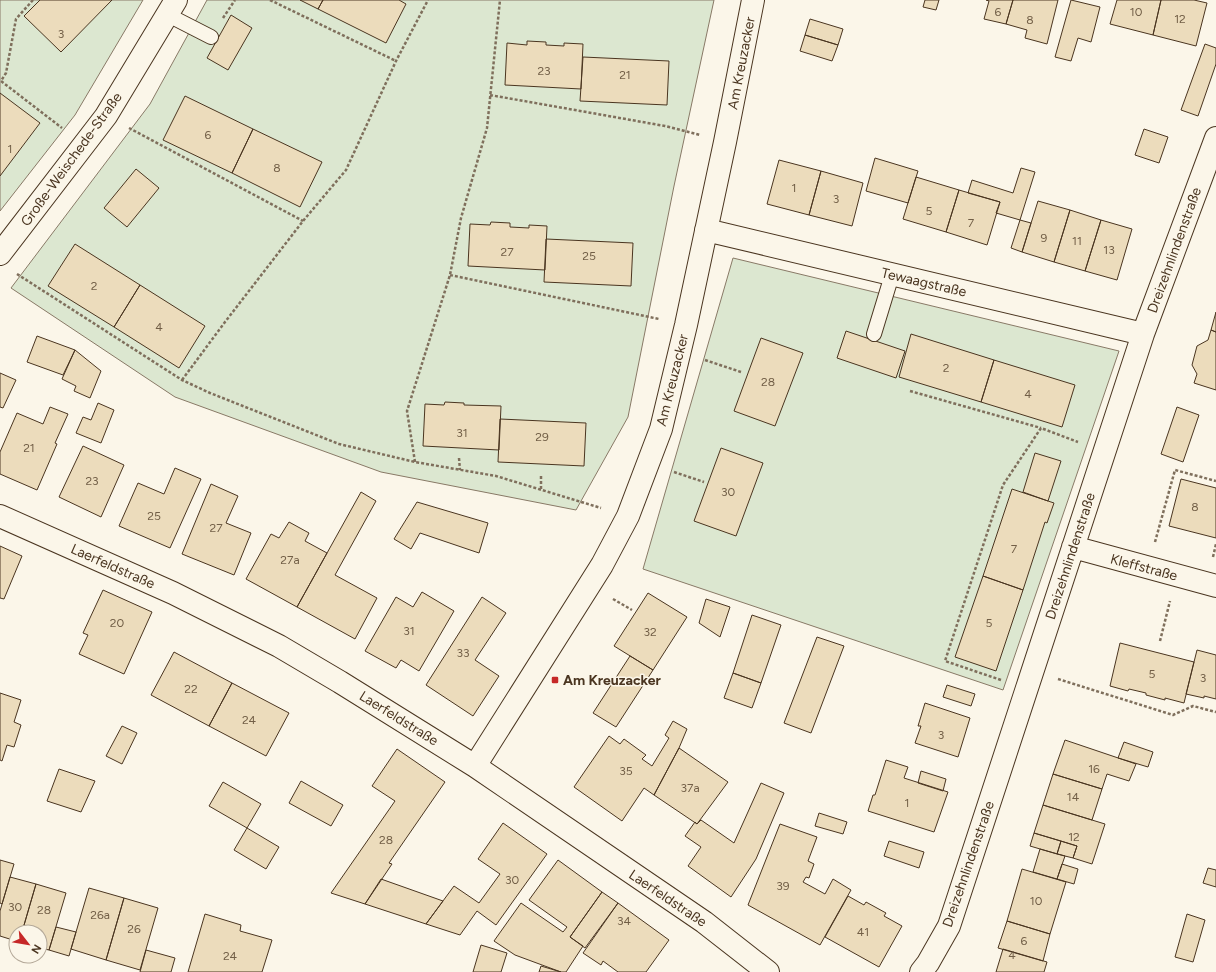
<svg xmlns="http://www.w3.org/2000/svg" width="1216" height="972" font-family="Figtree,sans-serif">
<rect width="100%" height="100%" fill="#fbf6e9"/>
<path fill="#dce7d0" stroke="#887966" d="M0,0H143L75,115L0,211Z
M207,0H714L674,186L628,417L576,510L381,472L175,397L11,288L150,104Z
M733,258L1119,351L1003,690L643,569Z"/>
<path fill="#ecdcbc" stroke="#4a3520" d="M40,0H112L61,52L24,16Z
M300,0H323L318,9Z
M323,0H399L406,4L386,43L318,9Z
M925,0H939L936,10L923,7Z
M986,0H1013L1006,24L984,19L989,1Z
M1013,0H1058L1047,44L1025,38L1027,30L1006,24Z
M1071,0L1100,7L1091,42L1078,38L1071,61L1055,57Z
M1117,0H1161L1153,35L1110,24Z
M1161,0H1194L1207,3L1196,46L1153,35Z
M231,15L252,28L228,70L207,58Z
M810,19L843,29L838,45L805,35Z
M805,35L838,45L832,61L800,51Z
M527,41L546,42V45L564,46V43L583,44L581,89L505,85L507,43L527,45Z
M1205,44L1216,48V64L1198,116L1181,110Z
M583,57L669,61L667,105L580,101Z
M0,93L40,123L0,176Z
M185,96L253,129L232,173L163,140Z
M253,129L322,162L300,207L232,173Z
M1144,129L1168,137L1159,163L1135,155Z
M875,158L918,171L908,203L866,191Z
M779,160L821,171L809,215L767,204Z
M1021,168L1035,172L1020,220L996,213L1000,202L968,193L972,180L1013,193Z
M136,169L159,188L127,227L104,208Z
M821,171L863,183L852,226L809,215Z
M916,177L959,190L946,232L903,219Z
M959,190L1000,202L987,245L946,232Z
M1038,201L1070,210L1054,262L1022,252Z
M1070,210L1101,220L1085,271L1054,262Z
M1020,220L1031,223L1022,252L1011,248Z
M1101,220L1132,229L1117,280L1085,271Z
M491,222L510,223V227L529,228V225L547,226L545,270L468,266L470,224L490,225Z
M546,239L633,243L631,286L544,282Z
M75,244L140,285L114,327L48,286Z
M140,285L205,326L179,368L114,327Z
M1216,312V332L1211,330Z
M1211,330L1216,332V390L1194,383L1197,374L1192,365L1197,346L1208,340Z
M846,331L905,351L896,378L837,358Z
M911,334L994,360L981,402L899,377Z
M37,336L75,350L63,375L27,362Z
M761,338L803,353L775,426L734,411Z
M75,350L101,371L90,398L74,391L76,386L62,379Z
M994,360L1075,385L1062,427L981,402Z
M0,373L16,380L3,408L0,407Z
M445,402L464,403V405L501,406L499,450L423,446L425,404L444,405Z
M98,403L114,410L101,443L76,433L83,417L91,420Z
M50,407L68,414L55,443L57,444L37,490L0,474V452L17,413L43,424Z
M1177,407L1199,415L1183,462L1161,454Z
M500,419L586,423L584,466L498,462Z
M83,446L124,465L101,517L59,497Z
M721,448L763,463L736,536L694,521Z
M1035,453L1061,461L1048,501L1023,492Z
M175,468L201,479L170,548L119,526L138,483L164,494Z
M1181,479L1216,488V538L1169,526Z
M211,484L238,496L226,523L251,533L234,575L182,554Z
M1012,489L1054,503L1047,523L1045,522L1023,590L983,576Z
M361,492L376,501L335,575L377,598L355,639L297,607Z
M417,502L488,523L479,553L420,533L411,549L394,539Z
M289,522L309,533L305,541L327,553L297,607L246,579L271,534L279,538Z
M0,546L22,556L4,599L0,598Z
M983,576L1023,590L996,671L955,657Z
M103,590L152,612L124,674L79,654L88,635L83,633Z
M422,592L454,611L419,671L401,660L396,668L365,651L396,597L413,607Z
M648,593L687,617L653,670L614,646Z
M482,597L506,613L475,660L499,676L473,716L426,685Z
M706,599L730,607L720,637L699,623Z
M752,615L781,625L761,683L733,673Z
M817,637L844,646L811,733L784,723Z
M1120,643L1194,662L1184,703L1165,698V700L1146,695V693L1129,689L1128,691L1110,686Z
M1197,650L1216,655V699L1204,696V698L1186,694Z
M174,652L232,683L209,726L151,695Z
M630,656L653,670L616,727L593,713Z
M733,673L761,683L752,708L724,698Z
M232,683L289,713L266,756L209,726Z
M947,685L975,694L971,706L943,697Z
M0,693L21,700L14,722L21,725L14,747L7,745L2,761L0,760Z
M925,703L970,718L958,757L915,743L921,726H918Z
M673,721L687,729L679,748L654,795L644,788L622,821L574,787L609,736L620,744L624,739L646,755L642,759L652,766L669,738L665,735Z
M122,726L137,733L122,764L106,756Z
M1065,740L1136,764L1129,781L1107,774L1102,789L1053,774Z
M1124,742L1153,752L1148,767L1118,758Z
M679,748L728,782L697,824L654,795Z
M397,749L445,782L389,863L392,864L365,904L331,893L395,801L372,786Z
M886,760L908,767L904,778L948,792L934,832L868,811L873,795H875Z
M59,769L95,781L81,812L47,801Z
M921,771L946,779L943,791L918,783Z
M1053,774L1102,789L1092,820L1043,805Z
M301,781L343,805L331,826L289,803Z
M223,782L261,804L247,828L209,806Z
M761,783L784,793L756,859L731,897L688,866L701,847L685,836L695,822L697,824L701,820L734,843Z
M1043,805L1105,824L1092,864L1073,858L1077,846L1034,833Z
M819,813L847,822L843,834L815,826Z
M503,823L547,854L496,925L477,911L460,935L426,924L454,886L479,903L500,874L478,859Z
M780,824L817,837L808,861L814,864L809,878L806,877L803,882L825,894L833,879L851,890L820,945L748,905Z
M247,828L279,847L266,869L234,850Z
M1034,833L1061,841L1057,854L1030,846Z
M889,841L924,852L919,868L884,856Z
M1061,841L1077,846L1073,858L1057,854Z
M1040,849L1065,856L1057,879L1033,872Z
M0,860L14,864L2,904L0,903Z
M558,860L602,892L570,937L583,946L566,972H561L515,955L494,941L521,903L563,932L567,927L529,900Z
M1062,864L1078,869L1074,884L1057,879Z
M1208,868L1216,870V887L1203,883Z
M1022,869L1066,882L1050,934L1007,921Z
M10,877L36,884L22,932H16V941L0,936V911Z
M381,879L443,901L426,924L365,904Z
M36,884L66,893L49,950L40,948V932H22Z
M89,888L124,898L106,960L71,949Z
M602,892L618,903L585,948L570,937Z
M848,896L864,905L866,902L886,913L884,916L902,926L879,967L825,937Z
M124,898L158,908L140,970L106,960Z
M618,903L669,940L646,972H618L603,961L601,965L583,953Z
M205,914L241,925L240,931L272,940L262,972H188Z
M1187,914L1205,920L1193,962L1175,957Z
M1007,921L1050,934L1043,961L998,948Z
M56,927L76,932L69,956L49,950Z
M481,945L507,953L501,972H473Z
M1003,949L1047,962L1044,972H996Z
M146,950L175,958L171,972H140Z
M541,966L561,972H539Z"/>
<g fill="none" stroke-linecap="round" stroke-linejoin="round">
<defs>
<path id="lane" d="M168,15L211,37
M874,334L892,275"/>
<path id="street" d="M706,230L1143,334
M0,254L106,116L176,0
M0,516L173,593L279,646L340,682L475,766L704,922L768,972
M1073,547L1216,586
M475,766L602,565L628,516L661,429L686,325L725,142L753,0
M921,972L928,963L949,926L1143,334L1216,138"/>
</defs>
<use href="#lane" stroke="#4a3520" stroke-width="16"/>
<use href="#street" stroke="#4a3520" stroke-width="24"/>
<path stroke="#7f6f5c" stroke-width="2.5" stroke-dasharray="3 2" stroke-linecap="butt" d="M33,0L16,19L6,73L1,81L62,128
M270,0L396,61
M223,18L235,0
M490,95L665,126L700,135
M129,128L303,221
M17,274L182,380L210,393L339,444L415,462L496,476L601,508
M450,275L659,319
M705,360L741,372
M182,380L225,322L303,221L346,170L396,61L428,0
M910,391L1041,428
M459,458L460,470
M415,462L407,411L450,275L461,218L487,128L500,0
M674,472L704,482
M541,489V475
M1155,542L1175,470L1216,481
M1213,557L1216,544
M613,599L632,610
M1160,641L1170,601
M1058,679L1173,715L1193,706L1216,712
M1001,680L945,661L1003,485L1041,428L1078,442"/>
<use href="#lane" stroke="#fbf6e9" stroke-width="14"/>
<use href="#street" stroke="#fbf6e9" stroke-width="22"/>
</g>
<rect fill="#c62828" stroke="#fbf6e9" stroke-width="1.5" x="551" y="676" width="8" height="8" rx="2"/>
<g text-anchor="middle" stroke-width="3" stroke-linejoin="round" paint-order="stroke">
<g font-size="12" fill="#725f47">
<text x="998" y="16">6</text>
<text x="1136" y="16">10</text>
<text x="1180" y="23">12</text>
<text x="1030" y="24">8</text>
<text x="61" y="38">3</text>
<text x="544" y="75">23</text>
<text x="625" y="79">21</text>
<text x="208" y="139">6</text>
<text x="10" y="153">1</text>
<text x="277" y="172">8</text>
<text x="794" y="192">1</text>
<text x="836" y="203">3</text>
<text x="929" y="215">5</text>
<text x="971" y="227">7</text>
<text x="1044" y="242">9</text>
<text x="1077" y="245">11</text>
<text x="1109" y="254">13</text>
<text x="507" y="256">27</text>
<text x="589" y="260">25</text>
<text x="94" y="290">2</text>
<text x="159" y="331">4</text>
<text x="946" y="372">2</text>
<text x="768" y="386">28</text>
<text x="1028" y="398">4</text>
<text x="462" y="437">31</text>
<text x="542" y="441">29</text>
<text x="29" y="452">21</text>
<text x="92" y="485">23</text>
<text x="728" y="496">30</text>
<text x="1195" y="511">8</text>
<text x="154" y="520">25</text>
<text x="216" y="532">27</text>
<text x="1014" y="553">7</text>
<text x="290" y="564">27a</text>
<text x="117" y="627">20</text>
<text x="989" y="627">5</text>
<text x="409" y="635">31</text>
<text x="650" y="636">32</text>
<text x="463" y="657">33</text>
<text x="1152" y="678">5</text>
<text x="1203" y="682">3</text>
<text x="191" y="693">22</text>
<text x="249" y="724">24</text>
<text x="941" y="739">3</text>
<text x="1094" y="773">16</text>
<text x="626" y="775">35</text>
<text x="690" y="792">37a</text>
<text x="1073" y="801">14</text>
<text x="907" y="807">1</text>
<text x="1074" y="841">12</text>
<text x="386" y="844">28</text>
<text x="512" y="884">30</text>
<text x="783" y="890">39</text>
<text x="1036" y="905">10</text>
<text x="15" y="911">30</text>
<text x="44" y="914">28</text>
<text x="100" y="919">26a</text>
<text x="624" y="925">34</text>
<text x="134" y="933">26</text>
<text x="863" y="936">41</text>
<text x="1024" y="945">6</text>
<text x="1012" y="959">4</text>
<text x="230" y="960">24</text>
</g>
<g font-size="14" fill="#4a3520" stroke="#fbf6e9">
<text transform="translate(741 63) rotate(-79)" y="5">Am Kreuzacker</text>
<text transform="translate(71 159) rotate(-54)" y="5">Große-Weischede-Straße</text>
<text transform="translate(1174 250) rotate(-70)" y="5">Dreizehnlindenstraße</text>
<text transform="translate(924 282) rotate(13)" y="5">Tewaagstraße</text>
<text transform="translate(672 380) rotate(-76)" y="5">Am Kreuzacker</text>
<text transform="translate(1070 556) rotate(-72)" y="5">Dreizehnlindenstraße</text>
<text transform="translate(113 566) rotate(24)" y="5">Laerfeldstraße</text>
<text transform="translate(1144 567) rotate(15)" y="5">Kleffstraße</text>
<text transform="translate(399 718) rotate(32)" y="5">Laerfeldstraße</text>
<text transform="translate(968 864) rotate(-71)" y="5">Dreizehnlindenstraße</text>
<text transform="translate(668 898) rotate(34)" y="5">Laerfeldstraße</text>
</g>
<g font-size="14" font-weight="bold" fill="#4a3520" stroke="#fbf6e9" text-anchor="start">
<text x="563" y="685">Am Kreuzacker</text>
</g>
</g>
<g transform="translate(28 944) rotate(121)"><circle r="19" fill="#fbf6e9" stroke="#b4a999"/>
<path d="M0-3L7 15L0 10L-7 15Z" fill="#c62828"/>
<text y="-6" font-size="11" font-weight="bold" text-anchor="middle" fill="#4a3520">N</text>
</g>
</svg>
